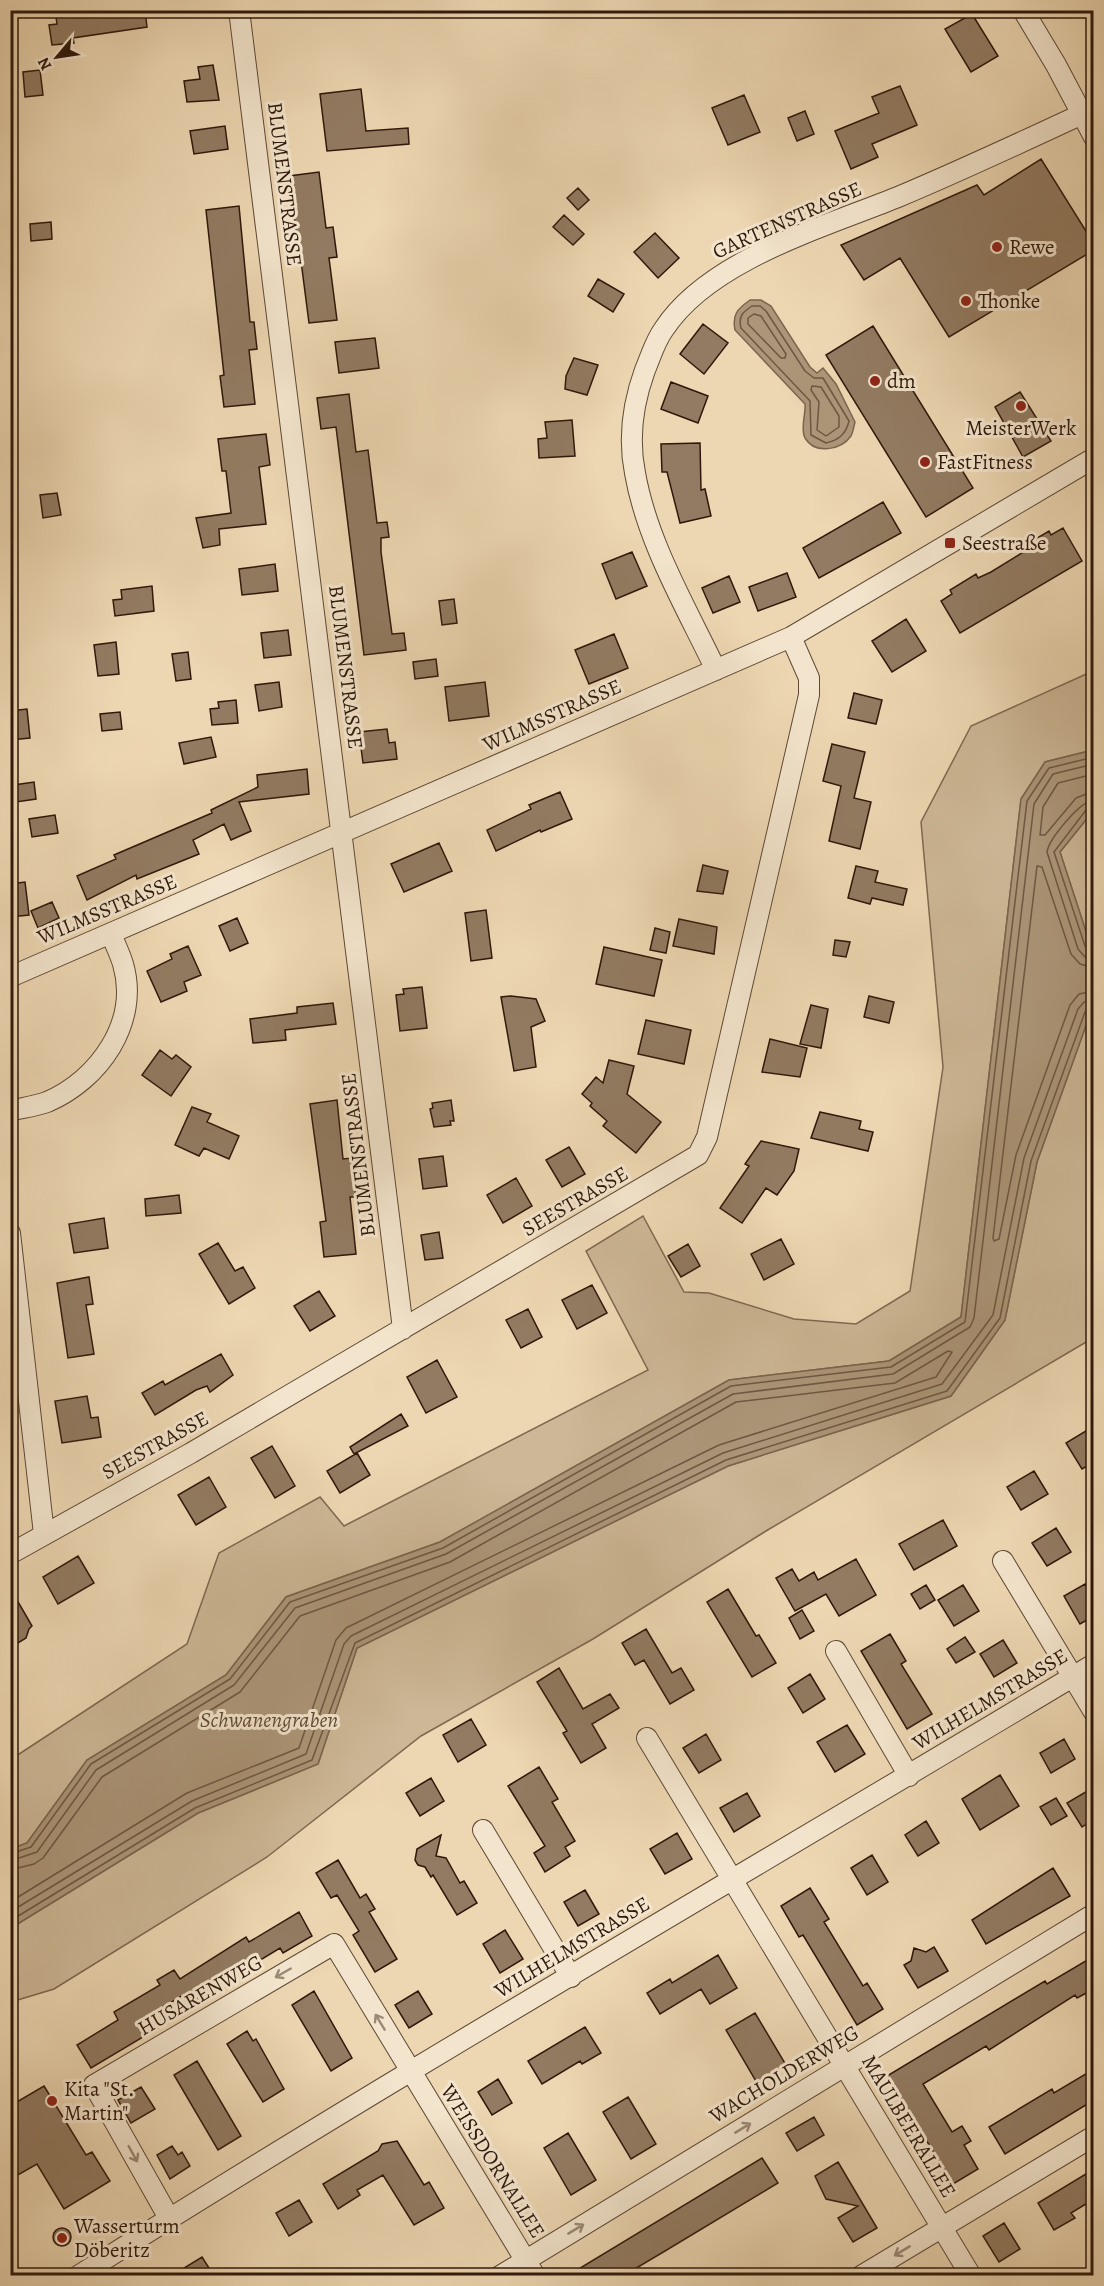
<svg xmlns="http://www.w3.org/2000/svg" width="1104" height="2286" font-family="Alegreya,serif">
<rect width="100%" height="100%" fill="#edd7b2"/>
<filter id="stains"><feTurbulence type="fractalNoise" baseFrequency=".00333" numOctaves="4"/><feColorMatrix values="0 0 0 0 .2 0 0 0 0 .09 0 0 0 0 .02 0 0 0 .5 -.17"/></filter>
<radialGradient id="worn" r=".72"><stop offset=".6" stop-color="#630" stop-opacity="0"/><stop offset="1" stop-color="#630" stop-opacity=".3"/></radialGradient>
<path fill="#cdb796" stroke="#7e6850" stroke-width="1.5" d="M1093,671V750L1045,762L1021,799L961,1317L889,1361L729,1380L440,1542L286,1597L226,1675L87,1760L27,1843L11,1849L10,1760L187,1644L219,1553L320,1497L344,1526L648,1370L586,1251L643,1216L684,1292L709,1293L794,1319L856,1324L910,1291L943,1067L921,822L971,726Z
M1093,811V953L1060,852Z
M1093,1006V1338L766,1531L593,1639L421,1736L267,1857L54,1989L11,2002V1928L198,1813L318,1764L357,1648L728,1466L951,1396L1005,1320L1037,1162Z"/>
<path fill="#ac9679" stroke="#7a644d" stroke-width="1.5" d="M750,300H761L771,306L810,367L817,373L823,368L836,384L855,422C854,426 853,432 851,436C841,450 815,455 805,438C800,429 806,414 805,404L735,330C732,315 737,309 750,300Z
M1093,750V811L1060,852L1093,953V1006L1037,1162L1005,1320L951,1396L728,1466L357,1648L318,1764L198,1813L11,1928V1849L27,1843L87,1760L226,1675L286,1597L440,1542L729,1380L889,1361L961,1317L1021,799L1045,762Z"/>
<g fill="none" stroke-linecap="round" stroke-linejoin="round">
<path stroke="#6e5742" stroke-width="1.5" d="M752,306H760L766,311L805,371L814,378H823L849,421C846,434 839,440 826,443L811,435L810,401L741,328C738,316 743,312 752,306Z
M754,314L761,316L786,354L785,358H781L748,324V318Z
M812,386L821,387L839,416V427L826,436L817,430L819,402L811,390Z
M1094,774L1058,783L1043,807L1040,835H1045L1076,798L1094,791
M1094,800C1080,801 1049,839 1047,852L1078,949L1085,957L1094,959
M1094,808L1086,810L1054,852L1085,946L1094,951
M1094,968L1080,964L1071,954L1042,867L1037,866L993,1238L994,1241L999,1239L1016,1155L1070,1005L1079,994L1094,991
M10,1854L31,1847L91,1764L230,1679L290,1602L443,1548L731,1386L891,1367L965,1322L1027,801L1049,768L1094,757
M10,1861L37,1852L96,1770L234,1685L295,1608L446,1554L733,1394L893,1374L970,1327L974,1318L1034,804L1053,774L1094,764
M10,1870L34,1864L43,1858L102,1777L240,1692L300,1616L450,1562L736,1402L895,1383L948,1351L952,1352L936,1377L719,1445L346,1628L336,1640L299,1748L187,1793L10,1902
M10,1912L192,1801L306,1754L344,1644L351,1636L723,1453L942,1384L993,1315L1024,1158L1078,1009L1084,1002L1094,1000
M10,1921L195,1808L312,1760L355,1643L726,1460L947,1391L1000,1318L1031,1161L1085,1012L1094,1007"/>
</g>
<path fill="#927b62" stroke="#2f180b" stroke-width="1.5" d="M55,10H145L147,27L73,38L74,43L52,45L49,25L57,24Z
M972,14L998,56L971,72L945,29Z
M213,65L219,100L187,102L184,81L200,79L198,67Z
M40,70L43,95L25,97L23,72Z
M900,86L917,125L872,144L878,157L851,169L835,131L879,113L872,97Z
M361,89L366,131L408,128L409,144L327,151L320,94Z
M744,95L760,132L728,145L712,108Z
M805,111L814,134L797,141L788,118Z
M225,126L228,149L194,154L190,131Z
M1041,159L1094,244V250L949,337L900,258L864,280L841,245L977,185L984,195Z
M319,172L326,228L333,227L337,257L329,258L337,320L309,323L301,261L293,262L289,232H296L289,176Z
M578,188L589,200L578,210L567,198Z
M239,206L250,322H254L257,349L249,350L255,404L224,407L220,376L224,375L206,210Z
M564,215L584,234L573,245L553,227Z
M51,222L52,239L31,241L30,224Z
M655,233L679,258L658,278L634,252Z
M598,279L624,294L613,312L588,296Z
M703,324L728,343L704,374L680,354Z
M873,326L973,488L926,517L826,355Z
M375,338L379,368L339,373L335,342Z
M574,358L598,365L587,395L565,389L566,376Z
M671,382L708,396L698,423L661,409Z
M1020,392L1051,441L1023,457L995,407Z
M349,394L356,452L368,450L377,523L387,522L389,537L381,538V552L392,634L404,633L406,650L364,655L336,427L321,429L317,398Z
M572,420L575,456L539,458L538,439L547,438L545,422Z
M266,434L270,465L259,467L266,524L219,529L220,545L203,548L196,518L231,513L226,471H222L218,439Z
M700,443L701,490L705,489L711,516L680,523L667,472H662L661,444Z
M57,493L61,515L43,518L40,495Z
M883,502L901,533L819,578L803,548Z
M1063,528L1082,561L960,633L941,601L952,594L950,590L976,574L978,578L991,572L1025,551L1022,547L1049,531L1051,535Z
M632,552L647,586L616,599L602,564Z
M275,564L278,591L242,595L239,569Z
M787,573L796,597L758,611L749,587Z
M729,576L740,602L713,613L702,588Z
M152,586L154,611L115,616L113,600L122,599L121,590Z
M454,599L457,623L442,625L439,601Z
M906,619L926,651L892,672L872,641Z
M288,630L291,655L264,658L261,633Z
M614,634L628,668L589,684L575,650Z
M116,642L119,674L98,676L94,645Z
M188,652L191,679L176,681L172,654Z
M436,659L438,676L415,679L413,662Z
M279,682L282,707L259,711L255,685Z
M485,682L489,716L449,721L445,687Z
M854,693L882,700L876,724L848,718Z
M236,700L238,723L212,725L210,709L219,708L218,702Z
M27,709L30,738L10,740V711Z
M120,712L122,729L102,731L100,714Z
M387,729L389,743L395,742L397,759L363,763L359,732Z
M211,737L216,757L184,764L179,743Z
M832,744L865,752L854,798L871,802L860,849L829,841L841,786L823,781Z
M307,769L309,794L239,802L251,831L231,840L224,824L193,840L199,854L137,879L136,875L87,900L77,876L116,859L114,855L212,813L211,810L258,787L257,775Z
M34,782L36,799L16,802L14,785Z
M560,792L572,819L541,832L540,830L496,851L487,830L531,809L529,805Z
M55,815L58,833L32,837L29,819Z
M439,843L452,871L404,892L391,864Z
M703,865L728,871L723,894L697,891Z
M856,866L878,871L875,882L907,889L903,905L872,898L870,904L848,898Z
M25,882L29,915L10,917V884Z
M52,902L59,918L38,928L31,911Z
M486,910L492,958L471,961L465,913Z
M237,918L248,943L230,951L219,926Z
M679,919L717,927L714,954L673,946Z
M655,928L670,932L666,953L650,950Z
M835,940L850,942L846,957L833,955Z
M188,946L201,975L184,982L187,991L161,1002L147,971L172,959L170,954Z
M604,947L662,960L654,996L596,984Z
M422,987L427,1028L400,1031L396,995L404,994L403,989Z
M511,996L536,999L545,1021L531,1027L536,1067L514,1071L501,997Z
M869,996L894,1002L889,1023L864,1017Z
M333,1003L336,1024L285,1030L286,1040L253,1043L250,1019L297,1013V1007Z
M811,1005L828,1009L821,1048L800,1044Z
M646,1020L691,1030L684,1064L638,1054Z
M770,1039L807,1048L800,1077L762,1072Z
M160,1050L172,1059L176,1055L191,1067L171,1096L142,1075Z
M609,1060L634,1066L627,1094L661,1122L636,1153L603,1126L607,1121L590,1106L592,1103L582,1094L596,1077L603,1083Z
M337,1100L343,1159L352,1158L356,1197H350L356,1254L324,1257L320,1222L326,1221L310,1104Z
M451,1100L454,1121H450L451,1125L434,1127L430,1109L433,1108L432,1103Z
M192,1107L211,1114L207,1122L239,1136L229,1159L204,1148L199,1156L175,1145Z
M820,1112L861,1121L859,1129L873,1132L868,1151L811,1138Z
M761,1141L799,1149L794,1171L777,1195L766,1188L742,1223L720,1208L749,1166L745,1164Z
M569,1147L585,1174L562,1187L546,1160Z
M443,1156L447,1186L423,1189L419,1159Z
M516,1178L532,1206L503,1223L487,1195Z
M179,1195L181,1213L146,1216L145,1199Z
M104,1218L108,1248L74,1253L69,1224Z
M439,1232L443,1258L425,1260L421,1235Z
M781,1239L794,1264L764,1280L751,1254Z
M218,1243L235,1271L243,1267L255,1288L229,1304L199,1254Z
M688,1244L700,1266L681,1277L668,1256Z
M89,1277L93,1304L86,1305L94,1354L68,1358L57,1283Z
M592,1285L607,1313L577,1329L562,1300Z
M319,1291L335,1316L310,1331L294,1306Z
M528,1309L542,1337L521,1348L506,1320Z
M221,1354L233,1375L210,1392L207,1386L196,1390L155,1415L142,1393L163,1381L165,1385Z
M437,1360L457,1397L426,1413L407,1377Z
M87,1396L91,1418L98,1417L101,1437L62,1443L55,1401Z
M401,1414L408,1426L354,1454L350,1447Z
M1094,1426V1462L1082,1469L1066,1443Z
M272,1446L295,1486L275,1498L251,1458Z
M357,1453L370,1475L340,1493L327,1471Z
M1034,1471L1048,1494L1021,1510L1007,1487Z
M209,1477L226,1507L196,1525L178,1495Z
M943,1520L957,1546L914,1570L899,1544Z
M1056,1528L1071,1552L1047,1566L1032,1543Z
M78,1556L94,1583L58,1604L43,1577Z
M856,1559L876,1595L839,1616L826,1594L795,1611L776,1578L792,1569L799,1581L814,1572L818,1580Z
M1085,1584L1094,1598V1616L1080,1624L1064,1596Z
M926,1585L935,1600L920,1609L911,1594Z
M963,1585L979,1611L954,1626L938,1600Z
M10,1588L32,1626L29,1629L26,1638L10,1648Z
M728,1589L756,1636L759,1635L776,1663L752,1677L707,1602Z
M802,1610L814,1631L800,1639L789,1618Z
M646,1629L672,1673L681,1668L694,1690L670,1704L644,1660L635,1665L622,1643Z
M890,1634L906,1661L901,1664L932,1714L907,1729L861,1651Z
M965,1637L975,1652L956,1663L947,1649Z
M1003,1640L1017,1663L994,1677L980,1654Z
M559,1668L583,1709L610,1694L619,1708L592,1724L606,1748L581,1763L563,1733L567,1731L537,1682Z
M810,1674L825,1699L803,1713L788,1688Z
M471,1719L486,1745L458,1762L443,1735Z
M847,1725L865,1754L835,1772L817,1742Z
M706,1734L721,1760L699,1773L683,1748Z
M1064,1739L1075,1759L1051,1773L1040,1753Z
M539,1767L558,1799L552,1802L575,1841L565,1847L570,1856L545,1872L534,1853L545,1846L508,1786Z
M1000,1775L1019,1806L980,1830L962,1799Z
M431,1778L444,1801L420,1816L406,1793Z
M1094,1787V1819L1082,1827L1067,1803Z
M747,1793L760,1816L734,1832L720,1808Z
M1056,1798L1067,1816L1051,1825L1040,1807Z
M926,1821L939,1843L918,1856L905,1835Z
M677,1833L692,1859L665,1874L650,1849Z
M441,1835L436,1856L446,1858L460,1883L464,1881L477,1903L457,1915L433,1875L431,1877L425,1867L418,1865L415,1860L417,1849Z
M872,1855L888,1882L867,1895L851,1868Z
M338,1860L360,1898L366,1894L375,1909L369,1912L397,1959L375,1972L353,1935L359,1931L337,1895L331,1898L316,1873Z
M1053,1868L1070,1896L986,1944L972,1920Z
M810,1888L829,1919L824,1922L863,1986L867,1983L883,2009L857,2025L803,1935L799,1937L781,1906Z
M585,1890L599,1914L578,1926L564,1902Z
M299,1912L312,1936L283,1953L280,1948L216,1987L219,1991L196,2005L188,1992L150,2015L158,2028L91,2068L77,2045L118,2020L114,2012L160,1985L157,1980L174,1970L180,1979L246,1937L249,1942Z
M505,1930L523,1959L500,1973L483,1944Z
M934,1947L948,1971L918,1988L904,1965L911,1961L914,1948L926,1952Z
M718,1955L737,1988L710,2004L701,1989L660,2014L647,1993L670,1979L672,1983Z
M1094,1956V1989L1077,1998L1075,1995L989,2050L986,2046L923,2084L952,2132L962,2126L971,2141L964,2145L978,2169L953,2184L887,2076L1045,1981L1047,1984Z
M314,1991L352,2058L331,2071L292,2005Z
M418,1991L432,2014L409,2028L395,2005Z
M755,2013L786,2065L757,2083L726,2030Z
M585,2027L601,2053L582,2064L580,2061L542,2084L528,2061Z
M247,2031L253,2041L256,2039L284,2089L263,2102L227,2044Z
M197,2061L241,2136L218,2150L174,2075Z
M1094,2069V2100L1005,2154L989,2127L1052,2089L1054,2093Z
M498,2079L512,2103L492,2115L478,2092Z
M44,2086L86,2155L92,2152L110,2181L64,2209L37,2164L16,2176L10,2167V2106Z
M141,2087L155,2109L131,2123L118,2100Z
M628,2097L656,2144L631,2159L603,2112Z
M814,2117L824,2135L797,2151L786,2133Z
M568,2133L596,2180L571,2195L544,2148Z
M397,2141L424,2185L429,2182L444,2208L414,2225L383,2175L357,2190L360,2195L338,2209L323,2184L378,2151L382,2144Z
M172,2146L178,2155L182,2152L190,2166L170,2179L157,2155Z
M762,2158L778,2183L665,2251L623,2276H567Z
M838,2162L877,2228L853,2242L838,2218L858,2206L826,2199L815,2176Z
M1094,2169V2199L1071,2213L1075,2218L1054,2230L1038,2203Z
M299,2200L312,2222L289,2236L276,2213Z
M1004,2223L1020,2249L999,2262L983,2236Z
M53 2237a9 9 0 1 1 18 0a9 9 0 1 1-18 0Z
M202,2257L214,2276H171Z"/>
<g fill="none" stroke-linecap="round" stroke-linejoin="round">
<defs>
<path id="minor" d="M239,10L403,1329
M1023,10L1056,65L1094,137
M716,670C686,607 647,542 635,473C628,438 633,403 645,370C651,356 655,341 664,329C709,260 824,227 898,197C960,171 1020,143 1080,115
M10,977L791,637L1094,458
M10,1111C22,1108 36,1106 47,1102C99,1080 140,1022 123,964C120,954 115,944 111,934
M10,1233L44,1534
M10,1554L191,1453L698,1155L707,1137L809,695V678L791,637
M1003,1561L1094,1712
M836,1651L909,1776
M647,1738L971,2276
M483,1830L571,1977
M169,2218L94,2085L334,1944L535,2276
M78,2276C412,2065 755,1868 1094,1664
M500,2276L1094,1914
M861,2276L1094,2136"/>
</defs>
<use href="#minor" stroke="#5e4835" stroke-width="22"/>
<use href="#minor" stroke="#f3e5cd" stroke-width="20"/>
</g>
<defs><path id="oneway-shaft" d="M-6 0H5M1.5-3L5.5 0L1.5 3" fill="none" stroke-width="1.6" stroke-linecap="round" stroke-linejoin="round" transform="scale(1.5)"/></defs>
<g stroke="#9b8976">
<use href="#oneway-shaft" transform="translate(283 1973) rotate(150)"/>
<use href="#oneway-shaft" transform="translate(380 2022) rotate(-121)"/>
<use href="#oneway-shaft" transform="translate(743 2128) rotate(-31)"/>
<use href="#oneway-shaft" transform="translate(133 2154) rotate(61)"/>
<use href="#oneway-shaft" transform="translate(576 2229) rotate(-31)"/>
<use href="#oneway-shaft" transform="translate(902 2251) rotate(149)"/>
</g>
<g fill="#8f2418" stroke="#f3e5cd" stroke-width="2">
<circle cx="997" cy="247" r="6"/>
<circle cx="966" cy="301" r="6"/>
<circle cx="875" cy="381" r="6"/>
<circle cx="1021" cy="406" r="6"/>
<circle cx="925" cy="462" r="6"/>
<rect x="944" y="537" width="12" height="12" rx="3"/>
<circle cx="52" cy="2101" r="6"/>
<circle cx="62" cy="2238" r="6"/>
</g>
<g text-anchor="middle" stroke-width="6" stroke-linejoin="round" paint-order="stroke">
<g font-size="21" fill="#2f180b" stroke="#f3e5cd">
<text transform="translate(285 184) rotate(83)" y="7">BLUMENSTRASSE</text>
<text transform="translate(787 220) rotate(-24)" y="7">GARTENSTRASSE</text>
<text transform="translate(346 667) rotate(83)" y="7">BLUMENSTRASSE</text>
<text transform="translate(552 715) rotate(-24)" y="7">WILMSSTRASSE</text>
<text transform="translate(107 909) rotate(-23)" y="7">WILMSSTRASSE</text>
<text transform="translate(358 1155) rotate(-97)" y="7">BLUMENSTRASSE</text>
<text transform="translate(575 1201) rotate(-30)" y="7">SEESTRASSE</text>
<text transform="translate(155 1445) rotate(-29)" y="7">SEESTRASSE</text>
<text transform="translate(990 1699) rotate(-31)" y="7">WILHELMSTRASSE</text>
<text transform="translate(572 1947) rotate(-31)" y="7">WILHELMSTRASSE</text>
<text transform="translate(200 1995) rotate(-30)" y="7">HUSARENWEG</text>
<text transform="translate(784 2074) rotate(-31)" y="7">WACHOLDERWEG</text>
<text transform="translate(909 2126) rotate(59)" y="7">MAULBEERALLEE</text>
<text transform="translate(493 2161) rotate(58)" y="7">WEISSDORNALLEE</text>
</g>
<g font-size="21" fill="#2f180b" stroke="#f3e5cd" text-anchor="start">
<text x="1009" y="254">Rewe</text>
<text x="978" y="308">Thonke</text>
<text x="887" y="388">dm</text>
<text x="1021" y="435" text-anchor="middle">MeisterWerk</text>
<text x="937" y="469">FastFitness</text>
<text x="962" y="550">Seestraße</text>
<text x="64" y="2096">Kita "St.<tspan x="64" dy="24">Martin"</tspan></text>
<text x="74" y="2233">Wasserturm<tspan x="74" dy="24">Döberitz</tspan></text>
</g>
<g font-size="22" font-style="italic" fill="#614a37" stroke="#f3e5cd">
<text x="269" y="1727">Schwanengraben</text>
</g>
</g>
<rect width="1104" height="2286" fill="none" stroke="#edd7b2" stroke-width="36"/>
<rect x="12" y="12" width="1080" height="2262" fill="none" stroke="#2f180b" stroke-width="3"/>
<rect x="18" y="18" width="1068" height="2250" fill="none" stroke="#2f180b" stroke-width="1.5"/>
<g transform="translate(57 57) rotate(241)" stroke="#f3e5cd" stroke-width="4.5" paint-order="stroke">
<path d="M0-4.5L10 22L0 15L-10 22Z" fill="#2f180b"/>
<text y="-9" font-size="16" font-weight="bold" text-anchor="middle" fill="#2f180b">N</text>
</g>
<rect width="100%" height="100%" filter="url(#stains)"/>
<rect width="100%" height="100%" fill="url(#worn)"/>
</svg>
